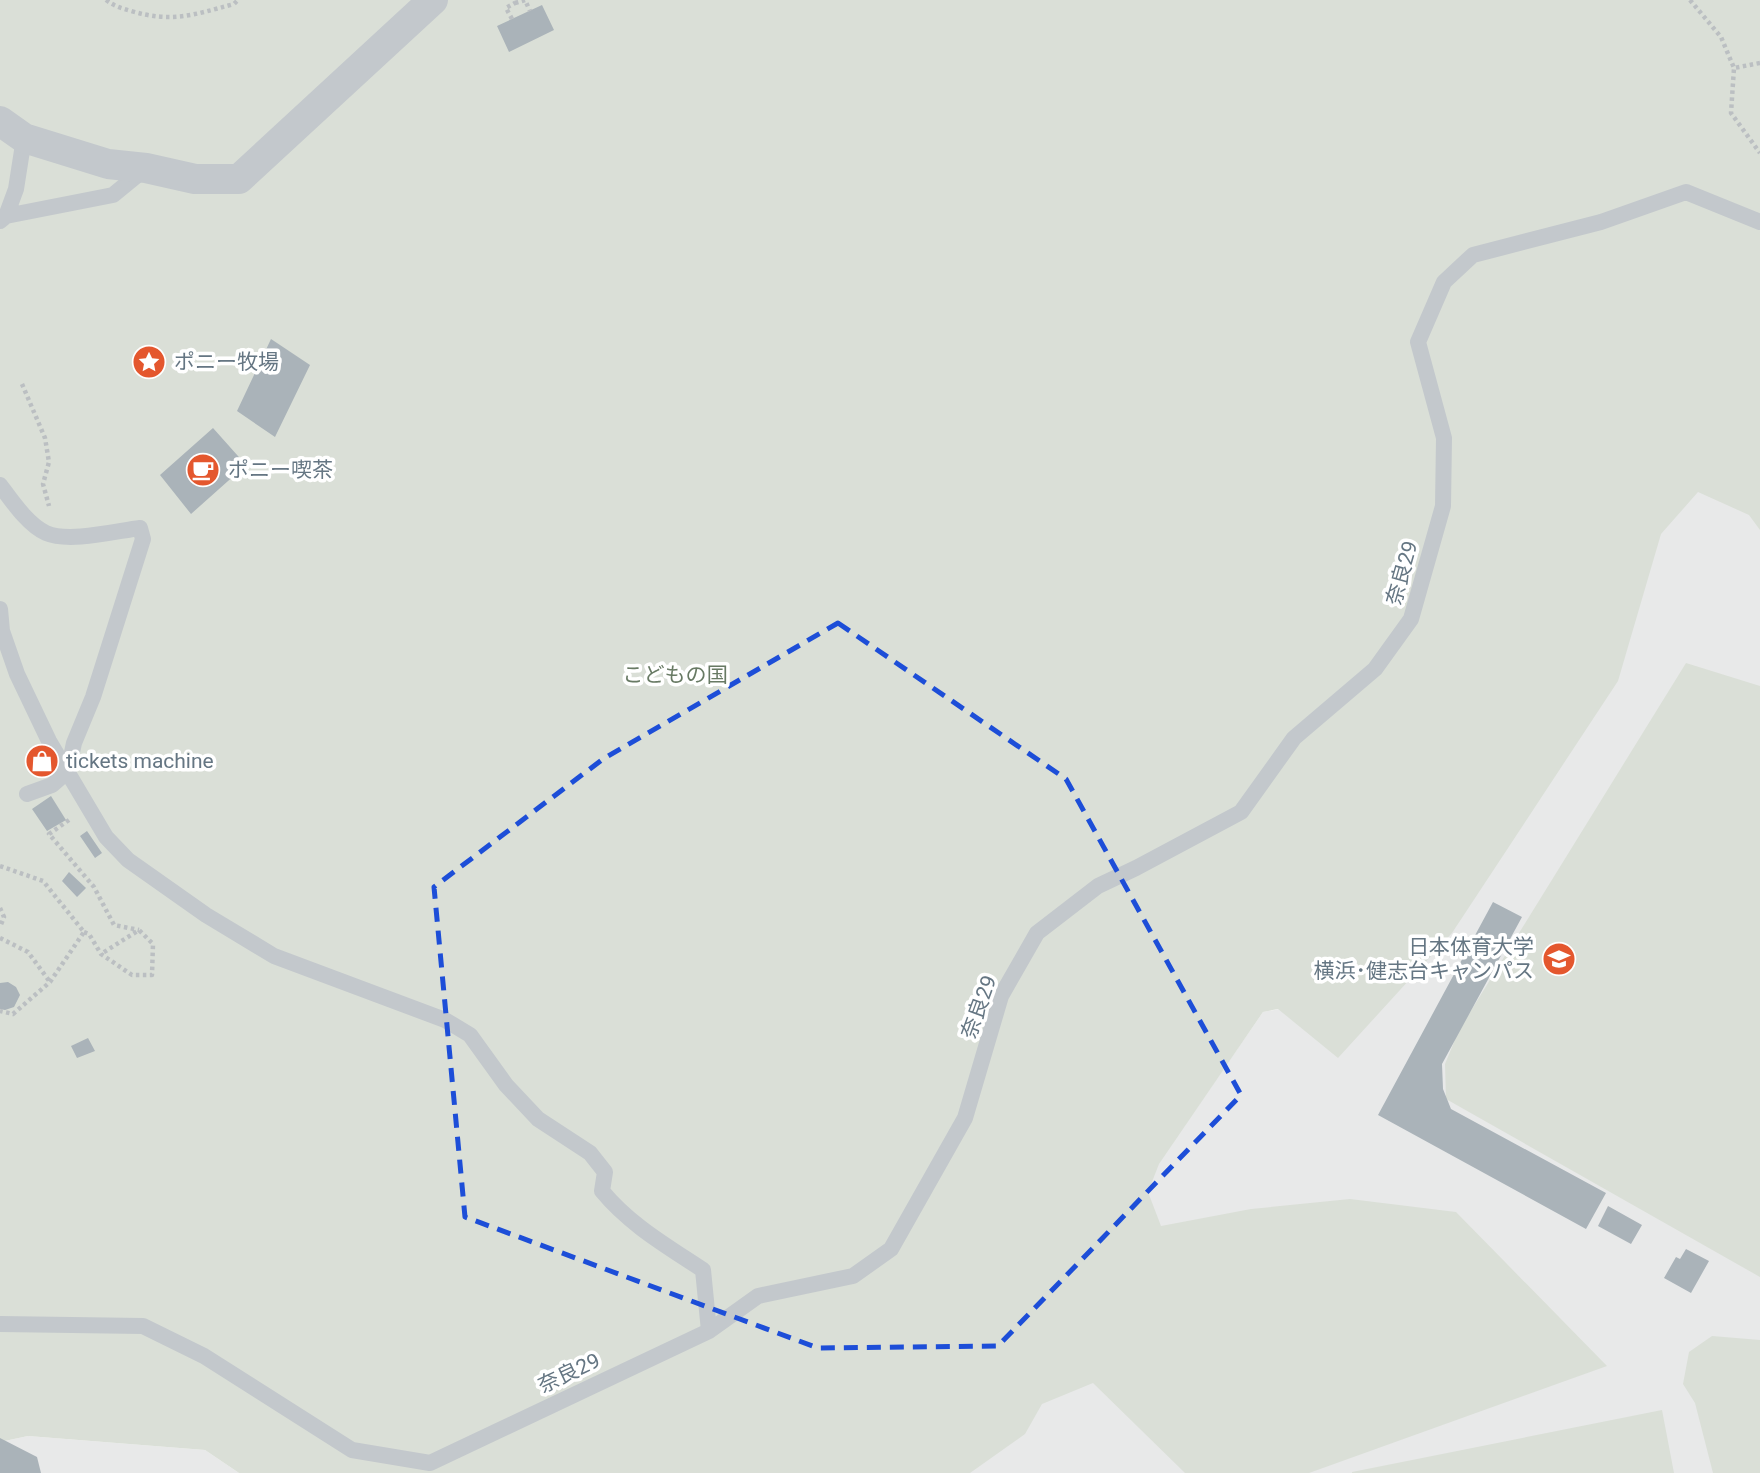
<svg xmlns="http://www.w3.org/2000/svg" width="1760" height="1473" font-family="Roboto,'Noto Sans JP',sans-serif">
<rect width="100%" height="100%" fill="#fafaf8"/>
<path fill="#e8e9e9" d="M1760,450V1473H969L1158,1164L1263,1012L1340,998L1683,456Z
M28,1436L205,1450L239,1473H0V1442Z"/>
<path fill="#dadfd7" d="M0,0H1760V530L1749,515L1698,492L1661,534L1618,681L1452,933L1338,1058L1278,1009L1263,1012L1159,1164L1148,1192L1161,1226L1251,1209L1350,1199L1456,1212L1607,1366L1309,1473H1185L1093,1383L1042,1404L1025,1434L970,1473H239L205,1450L28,1436L0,1442Z
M1686,663L1760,686V1277L1446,1099L1445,1064L1459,1030Z
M1712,1336L1760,1340V1473H1713L1695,1403L1683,1384L1689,1352Z
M1662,1410L1674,1473H1352V1472Z"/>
<path fill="#aab3b9" d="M542,5L554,30L509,52L497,26Z
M271,339L310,365L275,437L237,411Z
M213,428L246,465L191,514L160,475Z
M51,796L66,820L47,831L32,809Z
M87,831L102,853L95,858L80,836Z
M69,872L86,888L77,897L62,881Z
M1493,902L1522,917L1442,1064L1443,1089L1451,1109L1606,1193L1586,1229L1378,1115Z
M8,982L16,987L20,995L14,1007L5,1010L0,1009V983Z
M88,1038L95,1051L77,1058L71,1046Z
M1608,1206L1642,1225L1631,1244L1598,1226Z
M1686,1249L1709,1261L1691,1293L1664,1278L1676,1257L1680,1259Z
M0,1438L37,1457L41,1473H0Z"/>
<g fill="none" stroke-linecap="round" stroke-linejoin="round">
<path stroke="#bbbfc2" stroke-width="4.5" stroke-dasharray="3.5 3.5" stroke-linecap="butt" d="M106,0C114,6 121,8 131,11C172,23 193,15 234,4L238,0
M1690,0L1721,37L1734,68
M515,3L525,0L530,11
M512,19L506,8L515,3V0
M1760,63L1734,68L1731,113L1760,153
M22,384L45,438L49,462L43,484L49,506
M69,820L49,834L94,887L114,925L139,930
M0,866L43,881L84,932L50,982L13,1014L0,1011
M0,908L4,917L0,927
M84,932L89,934L101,954L132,975H152L153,944L139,930L101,954
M0,938L28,952L50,982"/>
<path stroke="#c3c8cc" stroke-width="16" d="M6,216L16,189L24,138
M0,221L6,216L113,195L146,168
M0,485C12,501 28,525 46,533C69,543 116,531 140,528L143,539L93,697L74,743L68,771L52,785L27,794
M0,609L2,631L17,674L49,741L106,837L128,860L206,915L274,956L445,1020L470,1035L506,1085L538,1119L590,1153L605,1172L602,1191C630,1225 667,1246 703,1270L709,1331
M0,1324L143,1326L204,1356L352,1450L430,1463L709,1331L758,1296L853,1276L891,1249L965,1118L1001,996L1037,933L1098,886L1136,868L1241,812L1294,738L1375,669L1411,619L1443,506L1444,438L1418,342L1444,282L1473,255L1601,222L1686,192L1760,222"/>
<path stroke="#c3c8cc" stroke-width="30" d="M0,121L24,138L108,164L146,168L195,179H239L433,0"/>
</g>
<path fill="none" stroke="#1d4ed8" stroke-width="5" stroke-dasharray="14 9" stroke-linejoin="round" d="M838,623L1066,779L1241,1095L998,1346L818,1348L465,1217L434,887L603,759Z"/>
<defs>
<symbol id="sight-disc" viewBox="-11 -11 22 22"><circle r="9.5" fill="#e4572e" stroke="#fff"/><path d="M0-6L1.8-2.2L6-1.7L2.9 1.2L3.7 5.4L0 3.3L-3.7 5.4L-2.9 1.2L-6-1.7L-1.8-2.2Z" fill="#fff"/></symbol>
<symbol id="cafe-disc" viewBox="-11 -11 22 22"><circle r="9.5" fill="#e4572e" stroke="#fff"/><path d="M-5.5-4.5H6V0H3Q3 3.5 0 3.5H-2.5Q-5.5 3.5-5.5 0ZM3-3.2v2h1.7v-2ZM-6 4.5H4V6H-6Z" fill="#fff"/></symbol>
<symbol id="shop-disc" viewBox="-11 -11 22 22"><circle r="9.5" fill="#e4572e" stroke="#fff"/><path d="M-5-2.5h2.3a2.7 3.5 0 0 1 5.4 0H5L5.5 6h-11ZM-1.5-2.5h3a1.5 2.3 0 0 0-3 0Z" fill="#fff"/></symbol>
<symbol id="university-disc" viewBox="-11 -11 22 22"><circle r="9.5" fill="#e4572e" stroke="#fff"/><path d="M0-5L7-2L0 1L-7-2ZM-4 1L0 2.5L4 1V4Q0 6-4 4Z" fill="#fff"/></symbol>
</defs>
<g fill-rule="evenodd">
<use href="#sight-disc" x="130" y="343" width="38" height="38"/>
<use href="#cafe-disc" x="184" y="451" width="38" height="38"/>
<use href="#shop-disc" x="23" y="742" width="38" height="38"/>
<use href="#university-disc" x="1540" y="940" width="38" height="38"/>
</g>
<g text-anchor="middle" stroke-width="7" stroke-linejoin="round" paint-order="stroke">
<g font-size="21" fill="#657683" stroke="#fff" text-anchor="start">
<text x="174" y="369">ポニー牧場</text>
<text x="228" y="477">ポニー喫茶</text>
<text x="66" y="768">tickets machine</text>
<text x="1534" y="954" text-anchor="end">日本体育大学<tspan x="1534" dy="24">横浜･健志台キャンパス</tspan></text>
</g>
<g font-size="21" fill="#657683" stroke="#fff">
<text transform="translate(1402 573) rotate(-74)" y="7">奈良29</text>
<text transform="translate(979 1007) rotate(-70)" y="7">奈良29</text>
<text transform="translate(569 1373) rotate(-25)" y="7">奈良29</text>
</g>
<g font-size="21" fill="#687a64" stroke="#fff">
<text x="675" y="682">こどもの国</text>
</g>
</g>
</svg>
